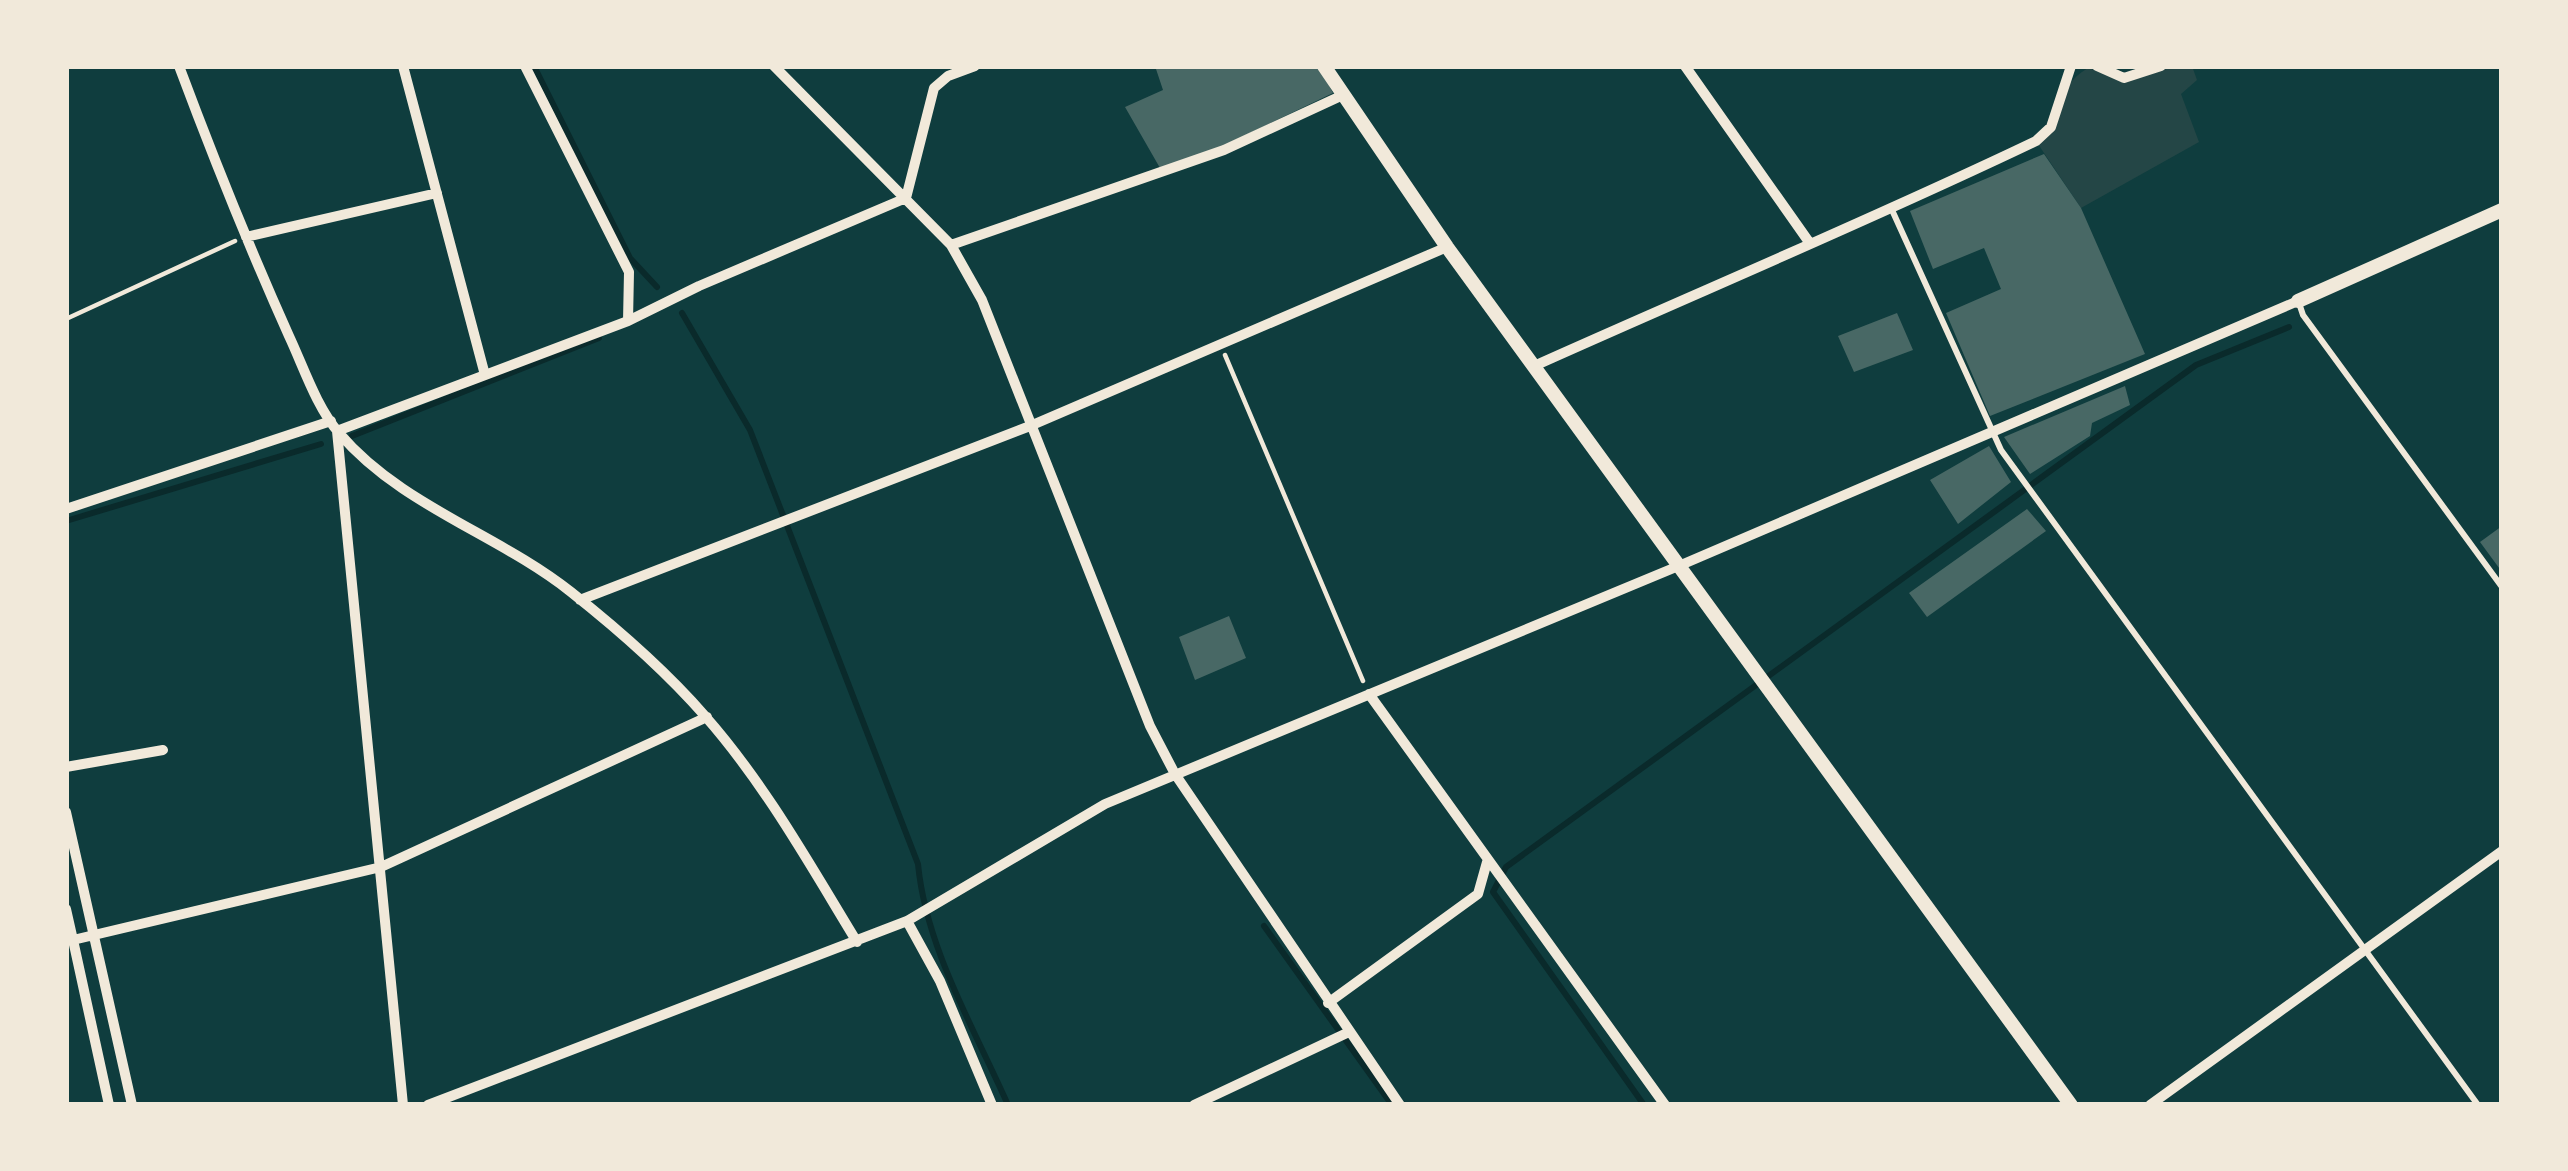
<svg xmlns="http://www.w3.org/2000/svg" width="2568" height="1171" font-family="Figtree,sans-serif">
<rect width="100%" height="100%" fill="#0f3d3e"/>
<path fill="#244646" d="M2163,66H2192L2197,80L2181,94L2199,142L2081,208L2036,141C2064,114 2053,89 2088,68L2124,78Z"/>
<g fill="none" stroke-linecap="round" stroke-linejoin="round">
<path stroke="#0a2a2b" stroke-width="6" d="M534,66L630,258L657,287
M682,313L750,430L918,864C926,948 974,1028 1008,1105
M352,436L599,338
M66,521L321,444
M1264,926L1392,1105
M1644,1105L1493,892L1506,867L2196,365L2289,327"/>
</g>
<path fill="#486865" d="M1155,66H1319L1333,93L1225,145L1160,168L1125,107L1163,90Z
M2044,154L2081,208L2145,354L1990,416L1946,313L2001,289L1984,248L1933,269L1910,211Z
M1897,313L1913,350L1854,372L1838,336Z
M2125,386L2130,405L2092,423L2090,436L2030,474L2004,437Z
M1989,446L2011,482L1958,524L1930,480Z
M2027,509L2046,531L1927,617L1909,593Z
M2502,526V572L2480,542Z
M1229,616L1246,658L1195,680L1179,637Z"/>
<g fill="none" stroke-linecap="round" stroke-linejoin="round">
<path stroke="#f1e9da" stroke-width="4.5" d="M66,319L235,241
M1225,355L1363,681"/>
<path stroke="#f1e9da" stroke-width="6" d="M1892,210L2001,450L2478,1105
M2299,303L2303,315L2502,587"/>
<path stroke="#f1e9da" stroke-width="10" d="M179,66C213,157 249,247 289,336C304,368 316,406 339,433C401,506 498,534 571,592C619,630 665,670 705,716C765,784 810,865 857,942
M403,66L485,375
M525,66L629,272L628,321
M774,66L951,245L982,300L1150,726L1175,774L1400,1105
M1685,66L1809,242
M2097,66L2124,78L2161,66
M906,198L934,88L948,76L975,66
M246,237L437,193
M951,245L1224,150L1343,95
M1534,366C1701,291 1871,220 2036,141L2051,127L2071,66
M337,431L403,1105
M337,431L628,321L699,286L906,198
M66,509L331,421
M580,600L1030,426L1447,247
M1369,694L1665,1105
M66,767L163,750
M66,812L132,1105
M66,909L73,940H69
M907,921L940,981L992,1105
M1328,1003L1478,894L1487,862
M109,1105L73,940L381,867L707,717
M428,1105L907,921L1105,804L1681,565L2298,301
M1194,1105L1349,1032
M2150,1105L2502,851"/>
<path stroke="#f1e9da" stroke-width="14" d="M1324,66L1447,247L2071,1105
M2298,301L2502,210"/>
</g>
<rect width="2568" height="1171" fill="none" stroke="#f1e9da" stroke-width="138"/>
</svg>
